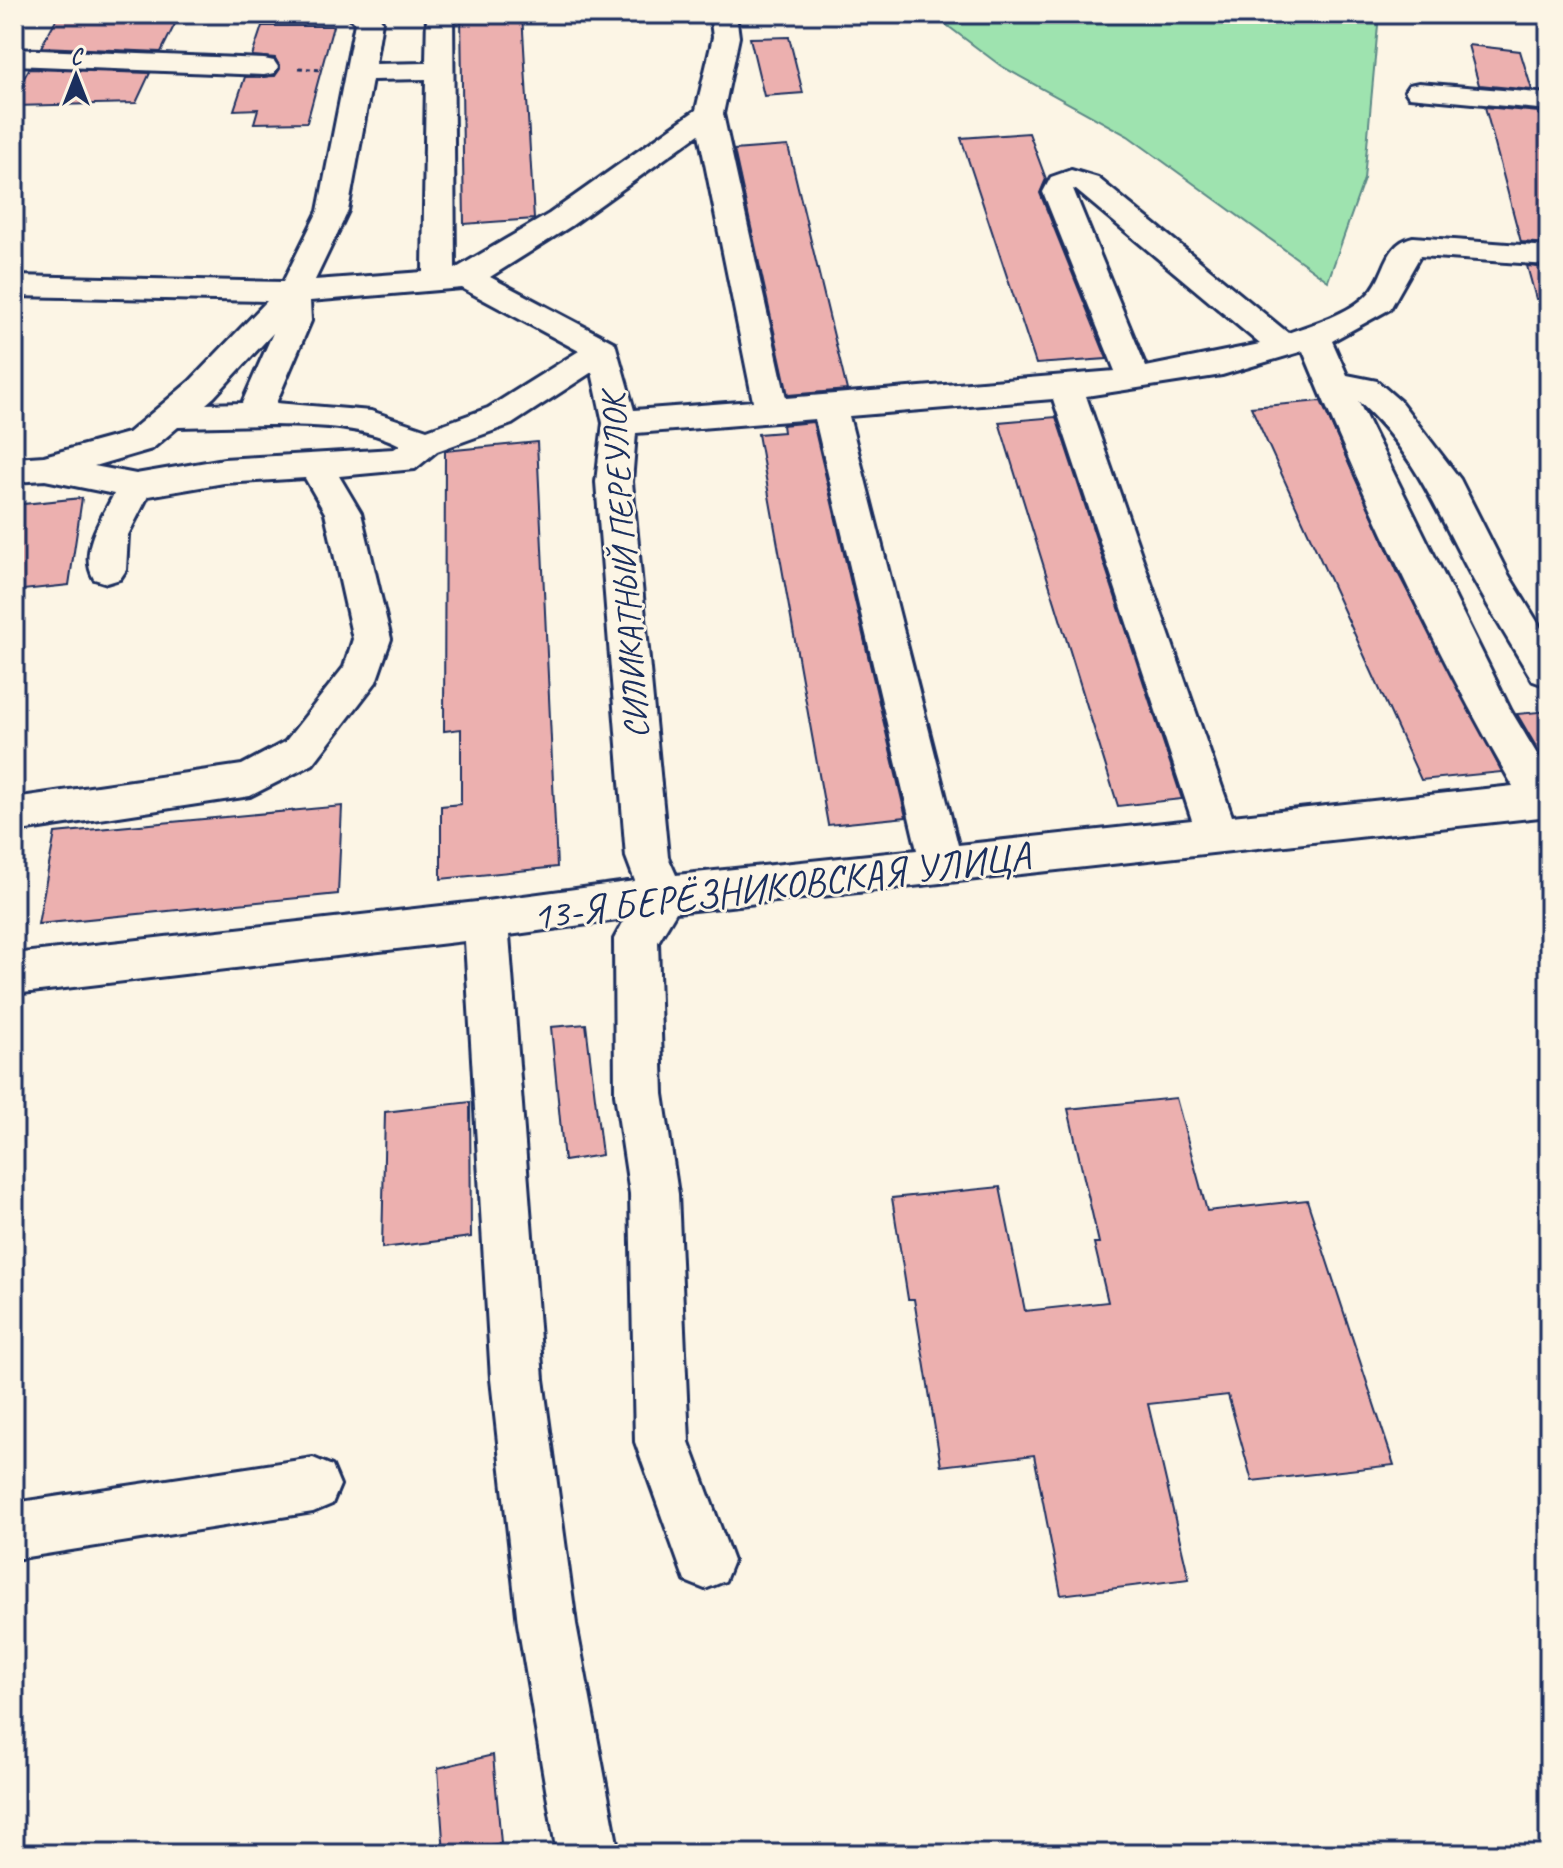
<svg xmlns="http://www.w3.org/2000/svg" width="1563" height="1868" font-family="Caveat,sans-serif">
<rect width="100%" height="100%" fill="#fcf5e5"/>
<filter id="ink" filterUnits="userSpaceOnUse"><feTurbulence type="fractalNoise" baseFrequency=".0125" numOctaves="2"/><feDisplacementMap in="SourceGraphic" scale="16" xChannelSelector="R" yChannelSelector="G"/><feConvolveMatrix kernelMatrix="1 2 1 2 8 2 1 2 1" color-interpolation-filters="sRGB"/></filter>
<g filter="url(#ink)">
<path fill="#9ee3af" stroke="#5c8986" stroke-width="2" d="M932,14H1379L1364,179L1328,281L1128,136L1001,66Z"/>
<path fill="#ecb0af" stroke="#1b2f5e" stroke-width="2" d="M59,14H180L161,52L41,47Z
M461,14H522L534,219L464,224Z
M262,26H333L307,122L254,123L258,109L234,110L245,77L275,76L280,69L275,58L252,56Z
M789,37L803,93L764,96L750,38Z
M1468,45L1520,51L1532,90L1479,85Z
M29,69L150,73L136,103L14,106V95Z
M1485,107L1539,112L1549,146V244L1521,242Z
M1029,133L1046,179L1040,193L1107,359L1036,364L961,138Z
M788,146L847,390L788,395L734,150Z
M1527,266L1549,268V298L1536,299Z
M1321,401L1398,573L1502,772L1421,780L1251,407Z
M1056,417L1182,799L1118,806L999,422Z
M813,422L906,817L828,825L758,434L783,432L782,425Z
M537,442L557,867L441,879V806L461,804V729L444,731L445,451Z
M82,498L69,585L14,591V505Z
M1549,711V767H1548L1517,714Z
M342,806L338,894L38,924L55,833Z
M586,1024L602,1155L564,1161L551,1027Z
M1176,1098L1207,1211L1307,1200L1394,1465L1252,1481L1228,1395L1148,1404L1189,1579L1061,1595L1034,1455L941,1466L914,1299H908L892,1198L1000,1187L1025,1311L1108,1302L1094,1243H1099L1068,1109Z
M470,1102L471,1237L382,1248L385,1112Z
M493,1755L501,1843L444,1854L438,1768Z"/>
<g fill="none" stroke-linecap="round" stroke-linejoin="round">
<defs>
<path id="minor" d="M347,14H377L382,21L375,64L426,63L427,14H453L455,269L549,214L696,110L713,37L710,14H736L739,37L723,114L786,398L1115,371L1043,192L1051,177L1071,170L1098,178L1288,333C1313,324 1349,314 1368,294C1387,276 1383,244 1413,237L1549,247V265L1420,256L1390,309L1332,341L1347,375L1377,381L1401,402L1460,479L1508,574L1549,641L1547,686L1533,681C1513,648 1493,615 1474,581C1438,515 1416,453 1358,401L1511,711L1549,774V816L676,912L658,942L663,1094L678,1194L689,1442L733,1561L725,1581L705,1589L685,1581L635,1442L630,1194L615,1094L614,939L625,919L509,935L543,1379L576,1624L619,1854H557L518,1624L491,1379L465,941L14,994V954L486,901L635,881L626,857L596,482L603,423L592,372L512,424L437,451L415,469L339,476L361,513L391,639L376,682L313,764L250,796L14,832V798L242,765L285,742L344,667L353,639L325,513L305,478L224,483L148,496L128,535L126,570L120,579L107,583L94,579C78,552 101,519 114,494L45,480L14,482V458L44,456L128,433L190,381L267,301L14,296V276L283,282L318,211L355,23ZM426,79L423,272L315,280L348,211L372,80ZM699,134L753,401L634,410L615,343L490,277L571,226ZM1073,189L1076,190L1260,344L1146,367ZM462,288L579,351L488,408L427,430L371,411L276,403L311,321L310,301ZM273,333L242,403L206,404L214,397ZM1303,351C1363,497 1433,648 1513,786L1232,816L1086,396L1222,375ZM1053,399L1192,820L958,845L849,416ZM815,419L917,850L676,875L668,857L632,482L636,433ZM266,425C310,426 360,424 400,445L394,449L224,459L136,474L94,466L152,449L178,427Z
M14,49L264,59L274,61L278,67L274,73L264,75L14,65Z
M1419,83L1549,94V110L1409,97L1405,91L1409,85Z
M313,1458L332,1466L340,1485L332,1504L313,1512L14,1559V1503Z"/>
</defs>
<use href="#minor" stroke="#1b2f5e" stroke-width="6"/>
<path stroke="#1b2f5e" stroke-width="3" stroke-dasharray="4 4" stroke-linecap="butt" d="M299,68L321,70"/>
<use href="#minor" fill="#fcf5e5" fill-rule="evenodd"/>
</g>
</g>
<g text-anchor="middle" stroke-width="6" stroke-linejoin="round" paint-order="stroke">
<g font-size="34" fill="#1b2f5e" stroke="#fcf5e5">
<text transform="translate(624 566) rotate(-94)" y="12">СИЛИКАТНЫЙ ПЕРЕУЛОК</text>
</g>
<g font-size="40" fill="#1b2f5e" stroke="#fcf5e5">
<text transform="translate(781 885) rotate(-7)" y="14">13-Я БЕРЁЗНИКОВСКАЯ УЛИЦА</text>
</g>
</g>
<rect width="1563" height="1868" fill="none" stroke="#fcf5e5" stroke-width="48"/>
<rect x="24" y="24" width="1515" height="1820" fill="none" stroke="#1b2f5e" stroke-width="3" filter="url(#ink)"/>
<g transform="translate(76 76)" stroke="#fcf5e5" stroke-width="6" paint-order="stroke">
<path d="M0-6L14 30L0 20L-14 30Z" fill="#1b2f5e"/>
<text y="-12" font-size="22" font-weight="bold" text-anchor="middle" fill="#1b2f5e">С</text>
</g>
</svg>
